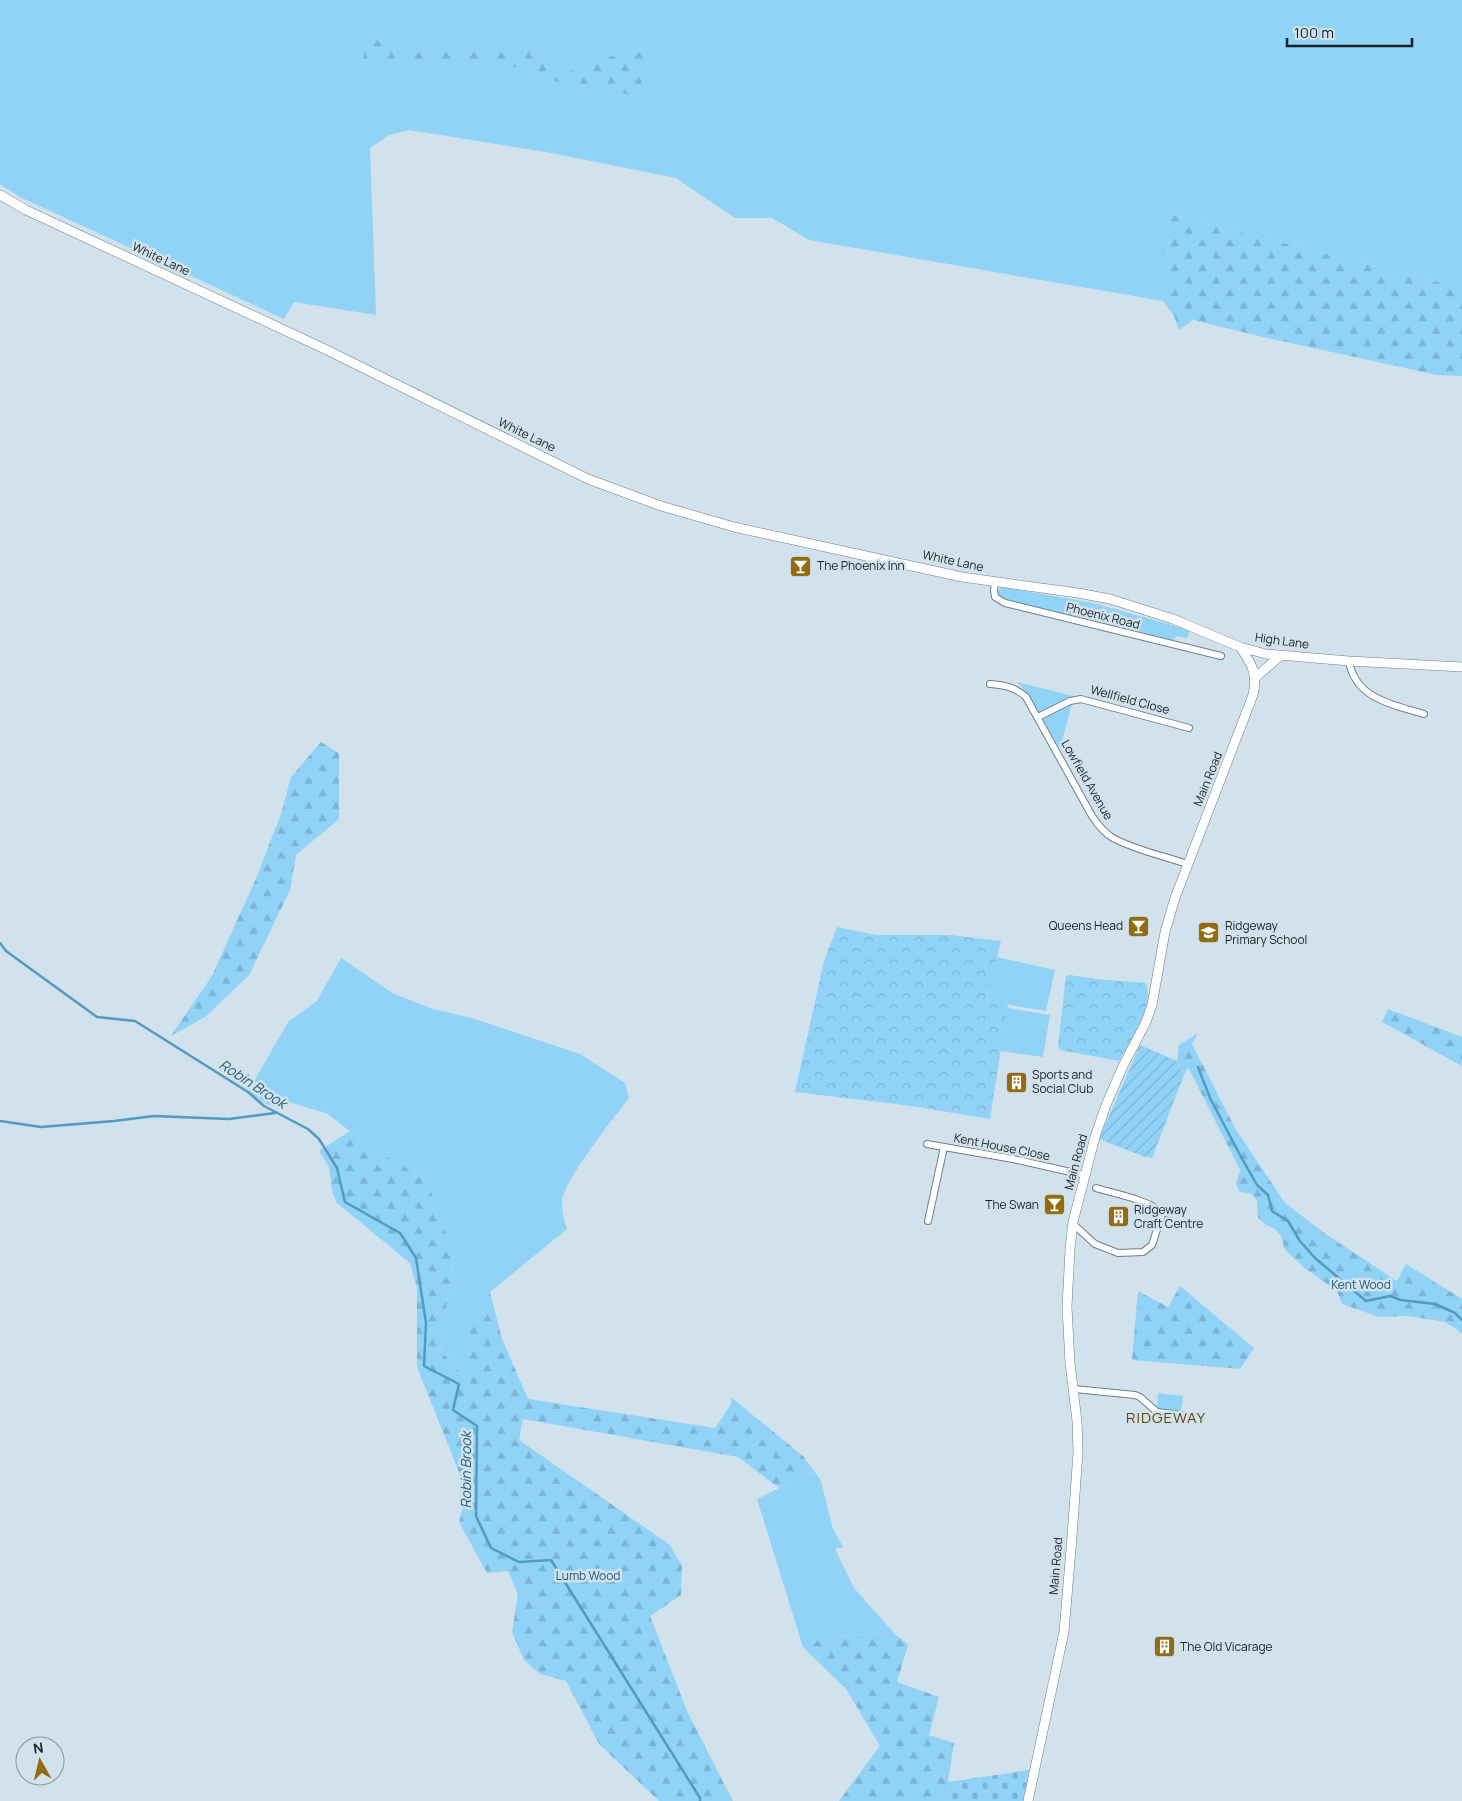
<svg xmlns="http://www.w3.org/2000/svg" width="1462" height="1801" font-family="Manrope,sans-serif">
<defs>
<pattern id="forest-firs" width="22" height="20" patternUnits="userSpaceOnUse" patternTransform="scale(1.25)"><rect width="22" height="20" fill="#90d3f7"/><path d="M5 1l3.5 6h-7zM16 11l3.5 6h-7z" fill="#7cb5d4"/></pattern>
<pattern id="cemetery-stones" width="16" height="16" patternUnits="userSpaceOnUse" patternTransform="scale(1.25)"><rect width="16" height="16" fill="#90d3f7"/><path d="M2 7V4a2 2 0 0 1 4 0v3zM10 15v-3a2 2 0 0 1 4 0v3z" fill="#7cb5d4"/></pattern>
<pattern id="park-crowns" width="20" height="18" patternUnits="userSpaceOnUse" patternTransform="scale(1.25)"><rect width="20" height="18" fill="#90d3f7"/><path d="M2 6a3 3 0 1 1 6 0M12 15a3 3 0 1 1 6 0" fill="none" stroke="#7cb5d4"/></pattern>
<pattern id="garden-furrows" width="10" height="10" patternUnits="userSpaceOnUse" patternTransform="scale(1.25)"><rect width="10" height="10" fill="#90d3f7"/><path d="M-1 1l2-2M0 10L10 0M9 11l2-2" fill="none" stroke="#7cb5d4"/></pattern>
</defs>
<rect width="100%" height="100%" fill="#d1e2ec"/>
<path fill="#90d3f7" d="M0,0H1462V288L1171,215L1163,301L809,240L772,218H735L676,178L546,152L409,130L389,135L370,148L376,315L294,302L284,319L20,197L0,184Z
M1001,587L1093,603L1190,630L1187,638L1176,636L1174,640L1005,600L999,595L997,592Z
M1017,682L1074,696L1060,748L1026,692Z
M997,957L1055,970L1046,1011L987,1001Z
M341,958L392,993L433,1009L472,1018L580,1054L625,1083L629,1098C615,1116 562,1183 562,1202C562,1211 564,1221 567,1229L490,1292L476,1325L471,1386L440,1349L454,1255L365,1143L328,1114L292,1103L269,1105L248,1092L288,1022L317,1001Z
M1007,1008L1050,1015L1043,1057L1000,1051Z
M1158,1393L1183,1396L1181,1412L1157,1408Z
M814,1471L821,1481L833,1529L843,1547L835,1549L854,1588L894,1633L829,1636L803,1647L757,1499Z"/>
<path fill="url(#forest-firs)" d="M391,35L399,50L492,46L533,49L559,72L582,69L631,48L645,56L641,86L634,96L601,88L554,81L520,68L487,60L444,65L364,63L363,46Z
M1171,215L1462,288V376L1437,375L1263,337L1193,320L1179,330L1174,316L1163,301Z
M321,742L339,753V819L296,855L290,890L249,975L205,1017L171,1036L212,976L257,876L281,814L291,777Z
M1388,1009L1462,1037V1066L1382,1022Z
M1198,1033L1192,1044L1235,1128L1285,1203L1327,1235L1397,1281L1406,1264L1462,1299V1333L1445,1322L1408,1316L1379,1317L1342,1304L1337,1291L1306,1269L1285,1250L1281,1236L1274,1228L1268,1226L1258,1218L1257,1201L1252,1194L1240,1192L1236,1184L1240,1170L1188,1067L1184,1075L1177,1061L1179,1045Z
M350,1131L365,1143L427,1181L454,1255L440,1349L470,1385L464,1332L476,1325L490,1292L502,1339L528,1399L715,1428L730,1406L732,1398L803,1456L814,1471L779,1488L738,1457L523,1419L519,1440L670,1545L682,1566L681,1595L650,1616L687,1711L733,1801H659L599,1744L566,1681L540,1674L524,1660L512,1632L518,1594L508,1571L487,1573L459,1522L467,1492L417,1367V1288L410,1263L337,1203L332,1191L329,1167L319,1151Z
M1180,1286L1254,1348L1240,1369L1132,1360L1138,1291L1168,1307Z
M894,1633L908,1645L897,1682L939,1697L929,1735L954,1743L948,1782L950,1801H839L880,1746L846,1689L803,1647L829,1636Z"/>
<path fill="url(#cemetery-stones)" d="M1029,1770L1023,1801H950L948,1782Z"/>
<path fill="url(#park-crowns)" d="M837,927L876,935H950L1001,941L987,1000L1008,1004L990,1119L905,1105L795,1092L824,961Z
M1070,975L1096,979L1145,983C1157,1003 1129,1043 1119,1061L1060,1050L1058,1046L1066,976Z"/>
<path fill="url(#garden-furrows)" d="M1140,1045L1177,1061L1184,1075L1152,1158L1145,1157L1099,1139Z"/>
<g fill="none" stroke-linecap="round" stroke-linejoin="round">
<path stroke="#529bc1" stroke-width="2.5" d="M0,943L6,951L97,1017L135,1021L248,1092L264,1106L308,1129L319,1139L337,1168L345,1202L400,1233L416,1258L426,1323L424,1366L459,1384L453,1410L477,1426L476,1516L491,1548L519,1562L551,1560L700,1798V1801
M1198,1067L1210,1098L1240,1155L1257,1185L1268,1195L1272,1211L1288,1221L1300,1241L1315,1258L1366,1301L1390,1296L1401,1300L1435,1304L1455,1313L1462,1320
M0,1121L41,1127L114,1121L154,1116L229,1119L275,1113"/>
<defs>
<path id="street" d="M995,582L994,590L995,597L1005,603L1221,656
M1349,661C1355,699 1394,705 1424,714
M990,684C1004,685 1015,687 1026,697L1092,816C1098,825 1104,833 1113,838C1135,850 1164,856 1187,864
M1038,717L1070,701L1081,699L1189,728
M927,1144L1013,1159L1084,1175
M1162,1214L1172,1211
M928,1221L944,1147
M1073,1224L1095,1244L1118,1253L1143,1252L1152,1245L1162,1214C1154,1201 1112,1193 1096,1188
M1074,1389L1135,1395L1140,1397L1157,1412L1189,1416"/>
<path id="secondary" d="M0,195L26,210L327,350L588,479L661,506L734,527L962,577L1078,593L1110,599L1173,619L1240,647L1266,654L1349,661L1462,667
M1256,677L1280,656
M1028,1801L1064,1632L1072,1537L1078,1452L1077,1421L1070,1363L1067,1307L1070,1249L1073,1222L1095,1137L1106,1105L1123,1066L1146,1022L1152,1005L1165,932L1175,898L1253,695C1258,674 1252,664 1240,647"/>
</defs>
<use href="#street" stroke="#6f7e87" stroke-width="8"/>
<use href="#secondary" stroke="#6f7e87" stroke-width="10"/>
<use href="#street" stroke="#fff" stroke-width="6"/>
<use href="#secondary" stroke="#fff" stroke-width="9"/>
</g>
<defs>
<symbol id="bar-square" viewBox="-11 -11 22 22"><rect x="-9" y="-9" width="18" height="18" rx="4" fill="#916c13" stroke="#d1e2ec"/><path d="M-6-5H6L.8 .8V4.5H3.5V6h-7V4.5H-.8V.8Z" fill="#fff"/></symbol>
<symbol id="school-square" viewBox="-11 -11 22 22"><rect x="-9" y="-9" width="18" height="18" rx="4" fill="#916c13" stroke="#d1e2ec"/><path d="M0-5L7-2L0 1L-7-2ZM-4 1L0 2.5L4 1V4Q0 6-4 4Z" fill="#fff"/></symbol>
<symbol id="building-square" viewBox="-11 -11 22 22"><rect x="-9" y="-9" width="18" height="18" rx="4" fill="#916c13" stroke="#d1e2ec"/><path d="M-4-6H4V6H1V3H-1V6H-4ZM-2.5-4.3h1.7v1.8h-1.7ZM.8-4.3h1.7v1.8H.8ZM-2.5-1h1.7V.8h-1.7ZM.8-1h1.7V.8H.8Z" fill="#fff"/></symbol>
</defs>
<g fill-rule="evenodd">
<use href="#bar-square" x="788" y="554" width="25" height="25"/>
<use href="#bar-square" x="1126" y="914" width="25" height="25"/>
<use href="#school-square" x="1196" y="920" width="25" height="25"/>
<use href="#building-square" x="1004" y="1070" width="25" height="25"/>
<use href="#bar-square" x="1042" y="1192" width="25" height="25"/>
<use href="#building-square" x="1106" y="1204" width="25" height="25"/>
<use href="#building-square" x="1152" y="1634" width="25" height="25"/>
</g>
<g text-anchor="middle" stroke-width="5" stroke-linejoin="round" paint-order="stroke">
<g font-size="12" fill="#1a2024" stroke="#d1e2ec">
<text transform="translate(161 259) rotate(25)" y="4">White Lane</text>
<text transform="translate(527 435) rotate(26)" y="4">White Lane</text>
<text transform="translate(953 561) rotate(12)" y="4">White Lane</text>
<text transform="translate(1103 616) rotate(14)" y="4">Phoenix Road</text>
<text transform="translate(1282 641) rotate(8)" y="4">High Lane</text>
<text transform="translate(1130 700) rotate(15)" y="4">Wellfield Close</text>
<text transform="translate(1208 779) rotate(-68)" y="4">Main Road</text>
<text transform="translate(1087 780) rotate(60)" y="4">Lowfield Avenue</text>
<text transform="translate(1002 1147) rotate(11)" y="4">Kent House Close</text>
<text transform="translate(1076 1162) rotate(-75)" y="4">Main Road</text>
<text transform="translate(1056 1566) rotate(-85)" y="4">Main Road</text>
</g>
<g font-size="12" fill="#1a2024" stroke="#d1e2ec" text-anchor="start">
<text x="817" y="570">The Phoenix Inn</text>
<text x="1123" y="930" text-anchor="end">Queens Head</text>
<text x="1225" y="930">Ridgeway<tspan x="1225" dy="14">Primary School</tspan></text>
<text x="1032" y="1079">Sports and<tspan x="1032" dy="14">Social Club</tspan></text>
<text x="1039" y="1209" text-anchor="end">The Swan</text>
<text x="1134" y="1214">Ridgeway<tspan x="1134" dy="14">Craft Centre</tspan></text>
<text x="1180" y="1651">The Old Vicarage</text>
</g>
<g font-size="12" fill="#215975" stroke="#d1e2ec">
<text x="1361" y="1289">Kent Wood</text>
<text x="588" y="1580">Lumb Wood</text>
</g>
<g font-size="14" font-style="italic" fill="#255e79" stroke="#d1e2ec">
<text transform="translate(253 1084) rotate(33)" y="5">Robin Brook</text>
<text transform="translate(466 1470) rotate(-90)" y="5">Robin Brook</text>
</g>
<g font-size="15" letter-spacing="1" fill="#61470b" stroke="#d1e2ec">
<text x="1166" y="1423">RIDGEWAY</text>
</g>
</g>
<g transform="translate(40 1761) rotate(352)"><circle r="24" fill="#d1e2ec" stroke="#88949c"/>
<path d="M0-4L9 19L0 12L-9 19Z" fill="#916c13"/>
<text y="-8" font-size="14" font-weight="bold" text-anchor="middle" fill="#1a2024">N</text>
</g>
<path d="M1287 38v8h125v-8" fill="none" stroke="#1a2024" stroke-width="2.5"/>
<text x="1294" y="38" font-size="15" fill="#1a2024" stroke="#d1e2ec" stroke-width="4" paint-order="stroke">100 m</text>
</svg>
